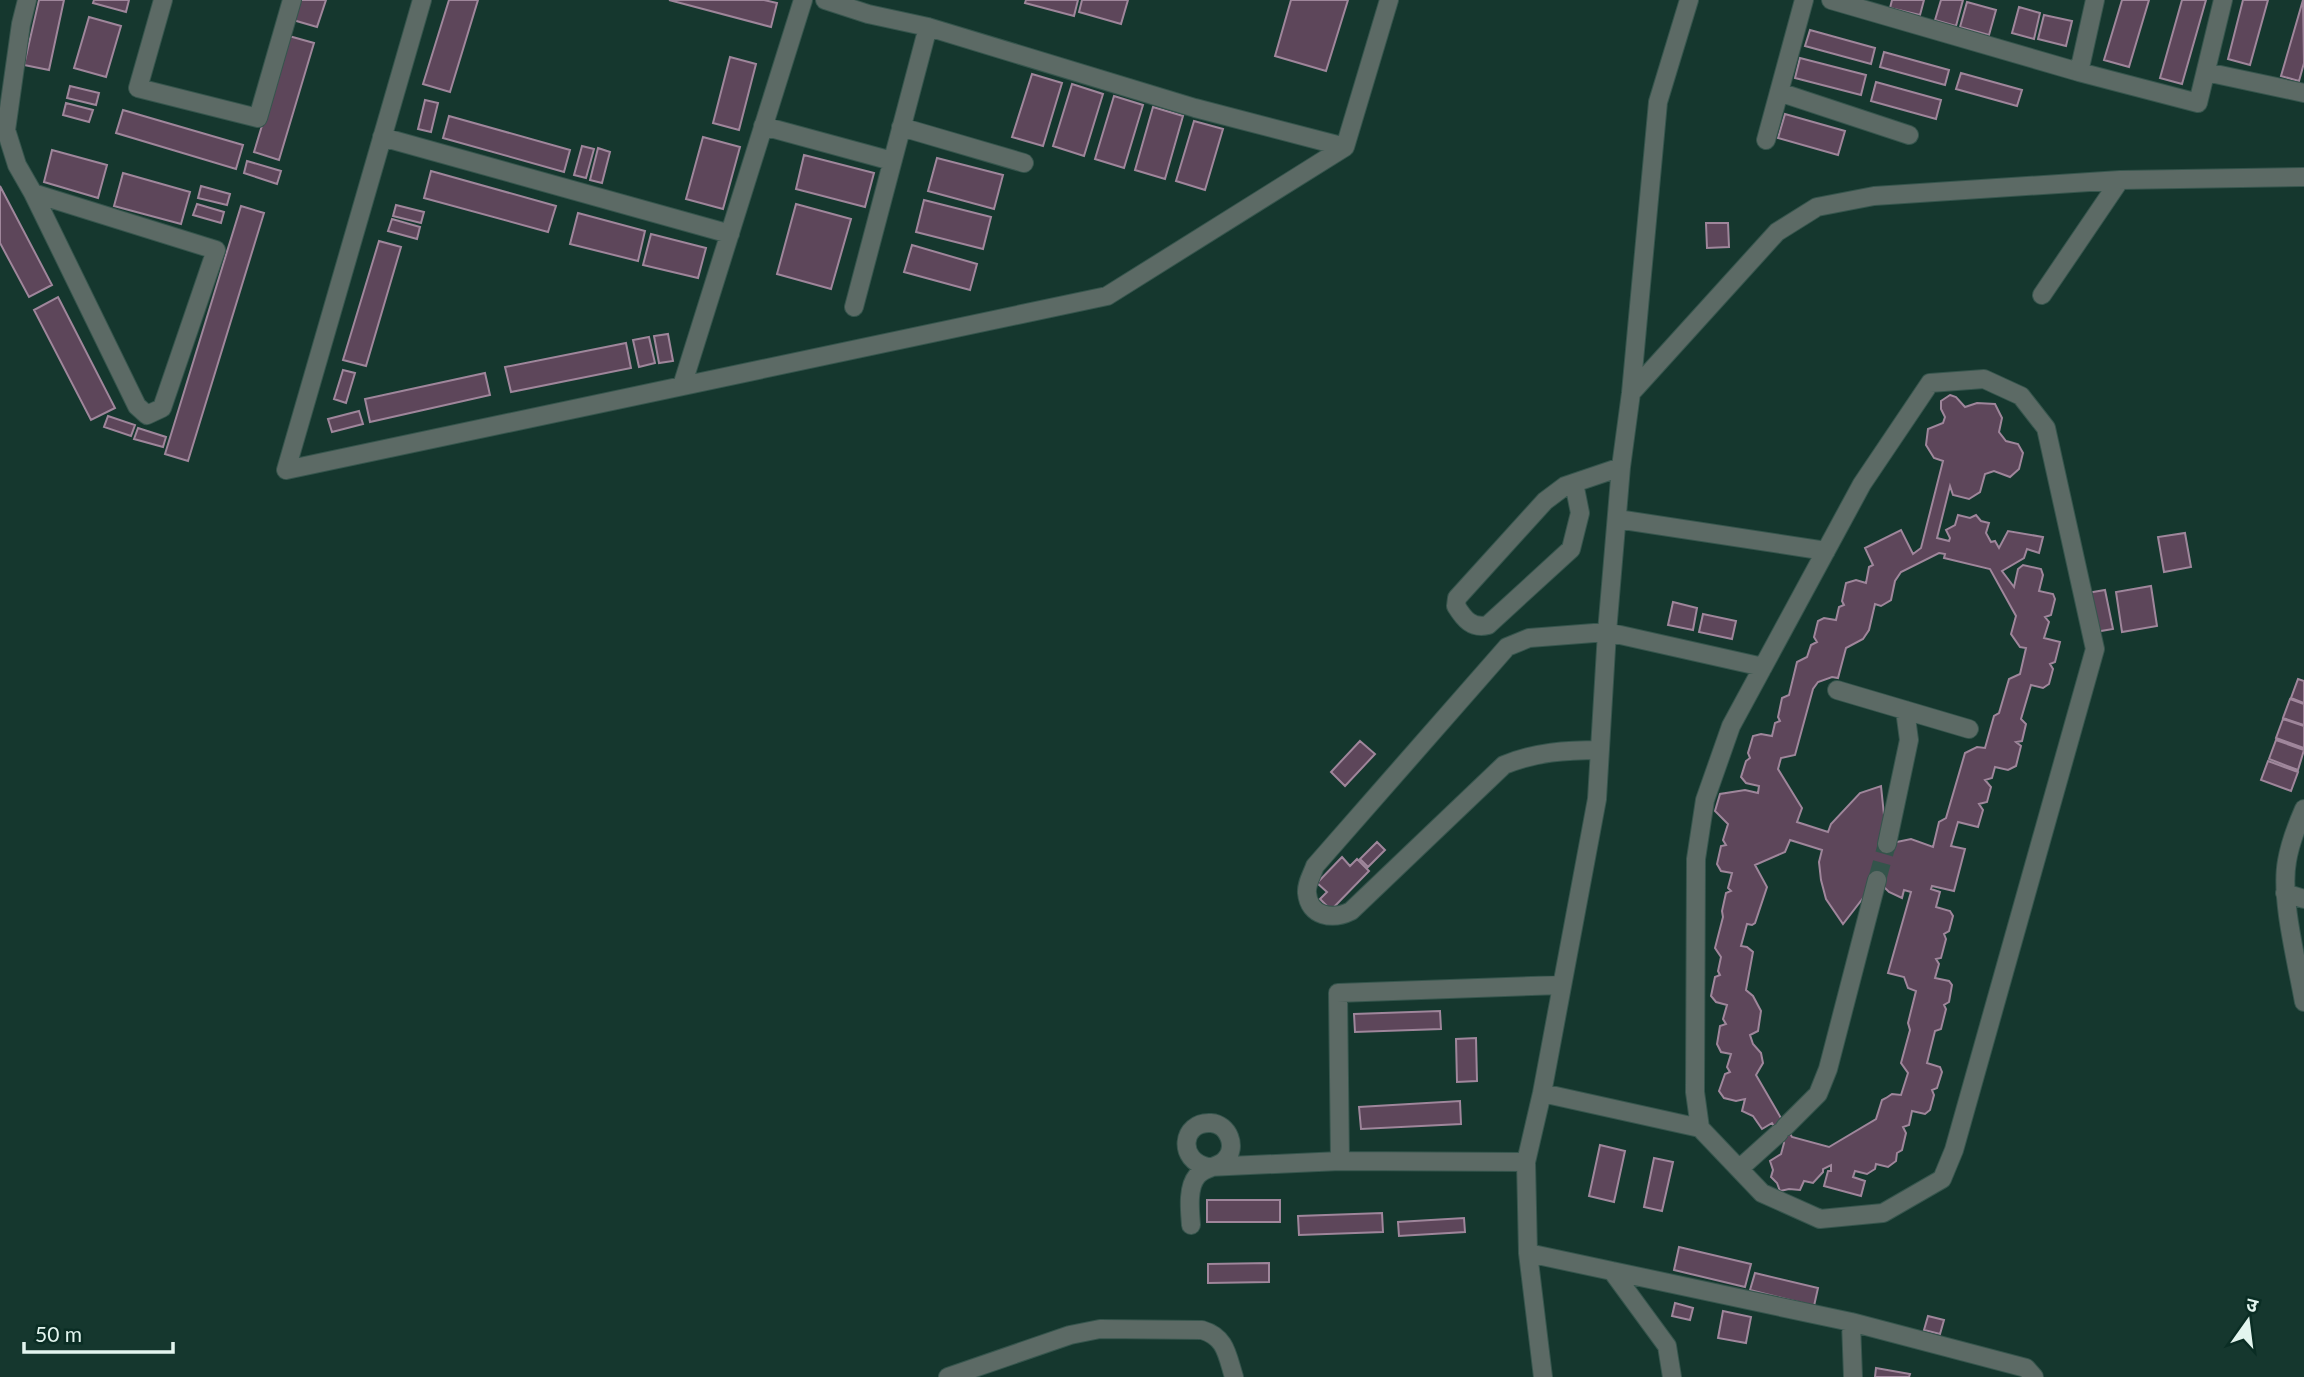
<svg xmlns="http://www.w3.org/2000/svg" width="2304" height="1377" font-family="Lato,'Noto Sans Devanagari',sans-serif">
<rect width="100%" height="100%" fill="#15372e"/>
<path fill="#5d465a" stroke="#9f869b" stroke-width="2" fill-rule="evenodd" d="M39,0H64L49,70L24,65Z
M94,0H129L126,12L93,3Z
M299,0H326L317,27L293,20Z
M449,0H478L450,92L423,84Z
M669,0H764L777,3L771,27Z
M1026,0H1078L1074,16L1025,3Z
M1082,0H1128L1121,24L1079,12Z
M1291,0H1348L1326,71L1275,56Z
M1892,0H1924L1920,15L1890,8Z
M1941,0H1963L1956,26L1935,20Z
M2122,0H2149L2129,67L2104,60Z
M2182,0H2206L2182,84L2160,78Z
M2243,0H2268L2250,65L2228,59Z
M2303,0L2304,63L2299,81L2281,76Z
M1967,2L1996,10L1989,35L1960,27Z
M2019,7L2040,13L2034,39L2012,33Z
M2044,15L2072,21L2066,46L2038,39Z
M89,17L121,26L106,77L74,68Z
M1810,30L1875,48L1871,64L1805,46Z
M289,36L314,43L279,160L254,152Z
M1884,52L1949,70L1945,85L1880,67Z
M730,57L756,64L739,130L713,123Z
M1800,58L1866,75L1861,95L1795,78Z
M1961,73L2022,90L2017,106L1956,89Z
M1032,74L1062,83L1043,146L1012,137Z
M1876,82L1941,100L1936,119L1871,101Z
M1072,84L1103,94L1084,156L1053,146Z
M70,86L99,93L96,105L67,98Z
M1114,96L1143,105L1124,168L1095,159Z
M425,100L438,103L431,132L418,129Z
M66,103L93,110L89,122L63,115Z
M1153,107L1183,116L1165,179L1135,170Z
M123,110L243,145L236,169L116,133Z
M1785,114L1845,131L1838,155L1778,138Z
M449,116L570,150L564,172L443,138Z
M1194,121L1223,129L1205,190L1176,181Z
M703,137L740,147L723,209L686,199Z
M582,146L594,149L586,178L574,175Z
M598,148L610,152L602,183L590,180Z
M52,150L107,165L98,198L44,182Z
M804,155L874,173L865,207L796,189Z
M937,158L1003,175L994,209L928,191Z
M247,161L281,171L277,184L244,173Z
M431,171L556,206L548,232L424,198Z
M123,173L190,192L181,224L114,206Z
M0,186L52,285L29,297L0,243Z
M201,186L230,194L227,205L198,198Z
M924,200L991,217L983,249L916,232Z
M197,204L224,212L221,223L193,215Z
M796,204L851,219L831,289L777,274Z
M396,205L424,212L421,223L393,216Z
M241,206L264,213L188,461L165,454Z
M578,213L645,231L638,261L570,244Z
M392,219L420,227L417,239L388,231Z
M1706,223H1728L1729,247L1707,248Z
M651,234L706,248L698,278L643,265Z
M379,241L401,247L366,366L343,360Z
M912,245L977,264L970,290L904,272Z
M58,297L115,408L91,420L34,310Z
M668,334L673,361L659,363L654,336Z
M649,337L655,363L639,367L633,340Z
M626,343L631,368L511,392L505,367Z
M343,370L355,373L346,403L334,399Z
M485,373L490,395L370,422L365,399Z
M1950,395L1956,397L1965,407L1977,403L1995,404L2002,418L1999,432L2006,441L2018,444L2023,453L2019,469L2010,477L1994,471L1985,474L1980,492L1969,499L1953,495L1950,486L1937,538L1949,541L1950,538L1946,530L1955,525L1958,515L1970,518L1976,515L1981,521L1989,523L1986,533L1991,542L1995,541L1999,548L2008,531L2043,537L2039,553L2027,549L2024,558L2002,571L2014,587L2018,569L2023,565L2041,569L2043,575L2039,591L2053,594L2055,599L2051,615L2045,617L2049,622L2044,638L2060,642L2055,662L2050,664L2053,669L2049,684L2043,688L2031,685L2021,719L2026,724L2022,741L2016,742L2021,746L2016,766L2008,770L1995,767L1992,778L1985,780L1991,787L1987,802L1979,804L1983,810L1978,827L1958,822L1951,846L1965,849L1954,891L1932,886L1931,889L1940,892L1936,907L1950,911L1953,916L1949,931L1944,934L1946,939L1941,958L1936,959L1939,964L1935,978L1949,981L1952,985L1949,1002L1944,1005L1946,1009L1941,1029L1935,1031L1927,1063L1940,1067L1942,1072L1937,1088L1932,1090L1934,1095L1930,1110L1925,1114L1912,1111L1909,1125L1903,1127L1906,1133L1902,1150L1897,1153L1896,1161L1888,1167L1876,1164L1875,1169L1867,1174L1855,1171L1853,1177L1865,1181L1861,1196L1824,1186L1828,1171H1831V1165L1823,1169V1172L1813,1183L1804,1181L1800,1190L1789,1189L1780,1191L1777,1183L1771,1177L1773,1170L1770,1161L1781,1154L1784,1143L1772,1123L1762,1129L1753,1116L1742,1111L1745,1099L1736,1101L1724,1098L1719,1091L1725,1074L1730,1072L1727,1067L1731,1054L1721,1052L1717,1044L1720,1026L1726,1024L1723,1019L1727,1005L1716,1002L1711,996L1715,977L1720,975L1718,971L1721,957L1715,948L1723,917L1722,911L1726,893L1731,891L1728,888L1732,873L1721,871L1717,864L1721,846L1726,845L1723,840L1728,824L1715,811L1720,794L1745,790L1758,793L1759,786L1746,783L1741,777L1746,761L1750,758L1748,753L1753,736L1761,734L1772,736L1775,723L1780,721L1778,717L1782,698L1789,695L1797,662L1807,657L1811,645L1817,642L1814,637L1818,621L1824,618L1836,620L1839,607L1844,605L1842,601L1846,583L1856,580L1866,583L1869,567L1873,565L1865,548L1901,530L1913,554L1921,548L1943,461L1934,458L1926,445L1928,429L1943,423L1945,417L1941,409V401ZM1939,553L1945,554L1944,558L1990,569L2016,616L2011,634L2020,647L2026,648L2020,674L2009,679L1999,713L1994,716L1985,748L1977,747L1965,753L1946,818L1939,822L1933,847L1911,839L1887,844L1881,786L1860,793L1831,824L1828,832L1797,822L1802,808L1778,769L1781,758L1795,755L1813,689L1818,682L1832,677L1838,678L1846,648L1863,639L1869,630L1875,604L1881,606L1891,600L1895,581L1901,572ZM1790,840L1822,850L1819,862L1821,880L1826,899L1843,924L1877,880L1889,892L1902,898L1904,890L1911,892L1888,973L1904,977L1908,988L1916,991L1908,1023L1910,1030L1901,1063L1908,1073L1901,1095L1892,1094L1886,1098L1882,1100L1876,1119L1829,1147L1792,1137L1756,1075L1763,1063L1761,1053L1753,1044L1750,1035L1758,1031L1761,1011L1753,996L1746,990L1753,952L1747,947L1741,946L1747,924L1752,925L1755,923L1767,887L1755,865L1785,852Z
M359,411L363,424L332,432L328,419Z
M108,416L135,425L131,436L104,427Z
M138,428L166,437L163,447L134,439Z
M2185,533L2191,567L2164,572L2158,537Z
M2151,586L2157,626L2122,632L2116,592Z
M2105,590L2113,629L2095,632L2087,593Z
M1673,602L1697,608L1693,630L1668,625Z
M1703,614L1736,621L1732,639L1699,632Z
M2298,679L2304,681V703L2291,698Z
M2290,699L2304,704V725L2283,718Z
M2283,719L2304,726V748L2276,738Z
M2276,740L2304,750L2298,770L2269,759Z
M1360,741L1375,754L1345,786L1331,772Z
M2268,761L2298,772L2291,791L2261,780Z
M1377,842L1385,850L1368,867L1360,859Z
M1342,857L1350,866L1357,859L1369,871L1331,910L1320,899L1327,892L1317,883Z
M1440,1011L1441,1029L1355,1032L1354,1014Z
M1476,1038L1477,1081L1457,1082L1456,1039Z
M1460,1101L1461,1124L1361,1129L1359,1107Z
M1600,1145L1625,1151L1614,1202L1589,1196Z
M1654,1158L1673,1162L1662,1211L1644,1207Z
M1207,1200H1280V1222H1207Z
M1382,1213L1383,1232L1299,1235L1298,1216Z
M1464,1218L1465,1232L1399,1236L1398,1222Z
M1679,1247L1751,1264L1745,1287L1674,1270Z
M1269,1263V1282L1208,1283V1264Z
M1755,1273L1818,1288L1814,1306L1750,1290Z
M1675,1303L1693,1308L1690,1320L1672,1316Z
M1723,1311L1751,1317L1746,1343L1718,1338Z
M1928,1316L1944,1320L1940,1334L1924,1330Z
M1876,1368L1910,1374L1909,1377H1875Z"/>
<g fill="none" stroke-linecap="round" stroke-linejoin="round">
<path stroke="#34544b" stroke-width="18" stroke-dasharray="18 9" stroke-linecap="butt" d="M1877,880L1887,844"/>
<defs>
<path id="minor" d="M27,0L21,24L6,130L17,165L33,193L137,406L147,415L162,408L216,250L33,193
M163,0L138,88L258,118L292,0
M422,0L286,470L1107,296L1345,147L1389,0
M825,0L868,14L928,27L1195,108L1345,147
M1831,0L2079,72L2198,103L2223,0
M2079,72L2095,0
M2206,72L2304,93
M1779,92L1909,135
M763,126L892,161
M901,127L1024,163
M382,137L730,234
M1766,140L1804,0
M2042,295L2120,180
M854,307L928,27
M1984,379L2021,396L2046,428L2095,649L1954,1150L1942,1179L1883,1213L1820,1219L1762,1193L1700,1128L1695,1092L1696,859L1705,800L1731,726L1862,484L1930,383Z
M682,386L803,0
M1631,393L1777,232L1817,207L1874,196L2120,180L2304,177
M1574,483L1580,513L1571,549L1488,625C1472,629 1464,619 1456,606L1457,598L1545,501L1565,486L1621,467
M1617,519L1826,551
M1837,690L1969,729
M1600,750C1566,750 1536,752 1504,765L1351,911C1333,920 1309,917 1307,893C1306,884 1312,875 1315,866L1507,647L1529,638L1607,632L1763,667
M2304,809C2297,825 2290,843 2287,861C2280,898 2297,962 2304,1002
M1887,844L1909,740L1905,710
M2285,893L2304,899
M1542,1093L1700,1128
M1785,1127L1818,1094L1828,1069L1877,880
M1340,1161L1338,993L1562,985
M1739,1169L1779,1133
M1191,1225C1190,1211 1187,1188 1197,1176C1204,1167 1217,1168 1225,1160C1238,1147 1228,1124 1211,1123C1181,1121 1177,1161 1208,1167L1340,1161L1526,1162
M1528,1253L1612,1271L1667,1346L1672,1377
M1612,1271L1851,1322L2026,1368L2034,1377
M1851,1322L1853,1377
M948,1377L1070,1335L1100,1329L1202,1330C1226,1337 1227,1355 1234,1377
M1543,1377L1528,1253L1526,1162L1542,1093L1597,799L1607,632L1621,467L1631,393L1658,102L1689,0"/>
</defs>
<use href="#minor" stroke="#36554d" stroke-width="20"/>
<use href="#minor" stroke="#5c6a65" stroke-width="18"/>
</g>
<g transform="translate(2248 1321) rotate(14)" stroke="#0a2d24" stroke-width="5" paint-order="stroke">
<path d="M0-5L12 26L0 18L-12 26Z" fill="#e3f5ef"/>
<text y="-10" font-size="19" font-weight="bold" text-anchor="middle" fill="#e3f5ef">उ</text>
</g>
<path d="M24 1342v10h149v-10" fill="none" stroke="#e3f5ef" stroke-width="3.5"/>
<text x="35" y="1342" font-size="21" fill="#e3f5ef" stroke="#0a2d24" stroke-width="5" paint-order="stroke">50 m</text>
</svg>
